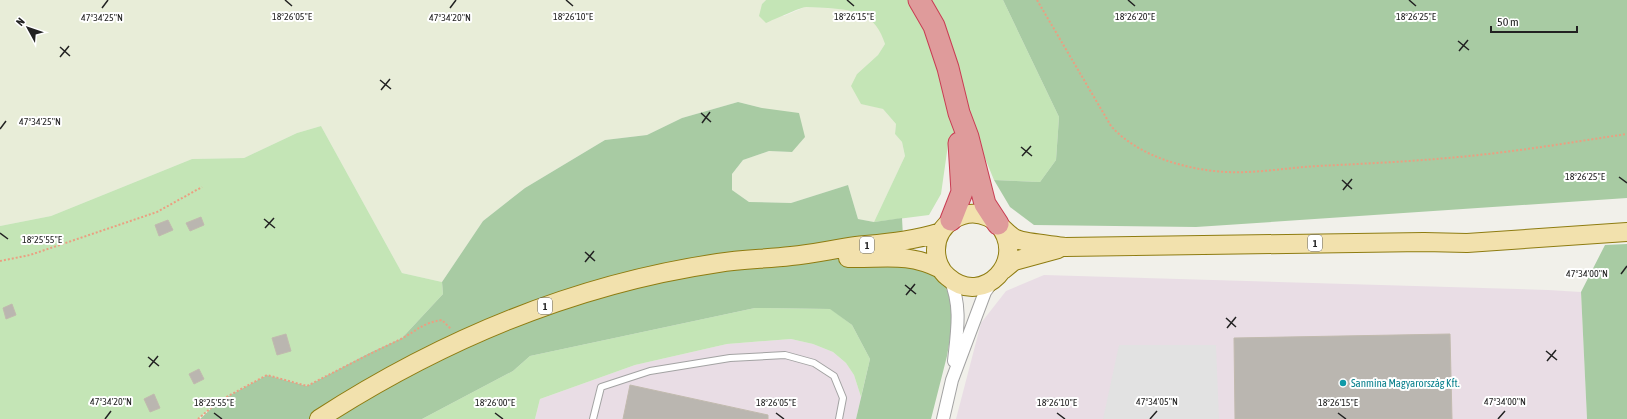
<svg xmlns="http://www.w3.org/2000/svg" width="1627" height="419" font-family="'Asap Condensed',sans-serif">
<rect width="100%" height="100%" fill="#f1f0ea"/>
<path fill="#e9dde5" d="M1044,275L1548,290L1581,292L1587,419H956L981,323L1006,291Z
M791,339L813,344L833,352L846,363L854,375L861,397L856,419H535L540,399L635,365L727,344Z"/>
<path fill="#e8edd8" d="M0,0H766L762,4L784,16L805,7L845,9L858,12L873,22L882,32L885,44L878,55L857,74L861,103L883,109L896,124L895,134L902,142L905,156L874,222L858,219L848,185L791,203L749,202L732,190V174L743,160L769,151L792,152L762,108L738,102L682,118L647,135L605,140L525,188L483,221L442,282L402,273L321,126L297,133L244,158L192,159L51,216L0,226Z"/>
<path fill="#c4e5b6" d="M766,0H1003L1059,117L1056,160L1040,182L994,180L973,129L949,138L941,194L929,215L874,222L905,156L902,142L895,134L896,124L883,109L861,104L851,86L857,74L878,55L885,44C876,14 856,10 828,8C821,8 813,7 806,7C799,8 775,19 766,23L759,16L762,4Z
M321,126L402,273L442,282L443,294L402,338L369,353L307,386L267,375L219,401L198,419H0V226L51,216L192,159L244,158L297,133Z
M755,308L831,309L852,325L870,359L861,397L854,375L846,363L833,352L813,344L791,339L727,344L635,365L540,399L535,419H422L513,371L530,356Z"/>
<path fill="#a8cba3" d="M1003,0H1627V198L1196,227L1034,225L1010,207L994,180L1040,182L1056,160L1059,117Z
M738,102L762,108L799,113L805,137L792,152L769,151L743,160L732,174V190L749,202L791,203L848,185L858,219L874,222L902,218L904,256L947,281L954,315L947,356L931,419H856L870,359L852,325L830,309L755,308L530,356L513,371L422,419H200L219,401L267,375L307,386L369,353L402,338L443,294L442,282L483,221L525,188L605,140L647,135L682,118Z
M1627,244V419H1587L1581,292L1605,245Z"/>
<path fill="#e2e2e2" d="M1119,345H1216L1219,419H1103Z"/>
<path fill="#bab6b0" stroke="#c1baae" d="M201,217L204,225L190,231L186,223Z
M168,220L173,230L159,236L155,225Z
M12,304L16,315L6,319L3,308Z
M286,334L291,351L277,355L272,338Z
M1450,334L1452,419H1235L1234,338Z
M199,369L204,379L194,384L189,374Z
M630,385L768,415V419H623Z
M154,394L160,408L150,412L144,399Z"/>
<g fill="none" stroke-linecap="round" stroke-linejoin="round">
<defs>
<path id="lane" d="M593,419L601,387L650,371L730,358L785,355L814,363L834,376L843,398L839,419"/>
<path id="street" d="M950,279C962,306 957,332 954,361
M943,419L952,380L985,292L993,281"/>
<path id="primary" d="M998,224C1029,260 983,308 948,277C940,271 936,260 936,250C936,224 964,206 988,217C999,222 1006,234 1016,239C1025,243 1053,245 1065,247L1424,242L1467,243L1627,232
M848,258C884,259 907,252 941,269
M1003,270L1014,261L1058,249
M319,419C440,341 575,284 718,263C742,259 767,259 791,256C813,254 834,249 856,246C885,243 913,241 941,232"/>
<path id="highway" d="M919,0L934,26L948,68L959,113L968,137L985,204L998,224
M951,220L962,192L959,143"/>
</defs>
<use href="#lane" stroke="#a3a3a3" stroke-width="8"/>
<use href="#street" stroke="#a3a3a3" stroke-width="14"/>
<use href="#primary" stroke="#8e7c11" stroke-width="20"/>
<use href="#highway" stroke="#c93d53" stroke-width="23"/>
<path stroke="#eb9f81" stroke-width="2" stroke-dasharray="2 2" stroke-linecap="butt" d="M1037,0L1111,126C1136,154 1178,167 1214,171C1249,175 1283,168 1317,166C1379,163 1442,160 1504,152C1545,147 1586,140 1627,134
M0,261L30,255L157,212L202,187
M198,419L219,401L267,375L307,386C338,370 369,354 401,339C418,330 422,323 442,320L451,329"/>
<use href="#lane" stroke="#fff" stroke-width="6"/>
<use href="#street" stroke="#fff" stroke-width="12"/>
<use href="#primary" stroke="#f2e1ad" stroke-width="18"/>
<use href="#highway" stroke="#df9b9b" stroke-width="21"/>
</g>
<path fill="none" stroke="#222" stroke-width="1.5" d="M285,0L292,6M566,0L573,6M847,0L854,6M1128,0L1135,6M1409,0L1416,6M102,8L108,0M450,8L456,0M1458,41L1469,50M60,47L70,56M1459,51L1468,40M60,57L69,46M380,80L391,89M381,90L390,79M701,113L711,122M702,123L710,112M0,129L6,121M1021,147L1032,156M1022,156L1031,146M1619,177L1627,183M1342,180L1352,189M1343,190L1352,179M264,219L275,228M265,228L274,218M0,233L8,239M585,252L595,261M585,262L594,251M1621,274L1627,266M905,285L916,294M906,295L915,284M1226,318L1236,327M1227,328L1236,317M1546,351L1557,360M148,357L159,366M1547,361L1556,350M149,367L158,356M214,413L222,419M495,413L503,419M776,413L784,419M1057,413L1065,419M1338,413L1346,419M105,419L111,411M1150,419L1157,411M1498,419L1505,411"/>
<circle fill="#0f9aa8" stroke="#fff" stroke-width="1.5" cx="1343" cy="383" r="4"/>
<g text-anchor="middle" stroke-width="4" stroke-linejoin="round" paint-order="stroke">
<g fill="#fff" stroke="#646464" stroke-width="1">
<rect x="1308" y="235" width="14" height="16" rx="3"/>
<rect x="860" y="237" width="14" height="16" rx="3"/>
<rect x="538" y="298" width="14" height="16" rx="3"/>
</g>
<g font-size="10" font-weight="bold" fill="#222">
<text x="1315" y="247">1</text>
<text x="867" y="249">1</text>
<text x="545" y="310">1</text>
</g>
<g font-size="11" fill="#0d838f" stroke="#fff" text-anchor="start">
<text x="1351" y="387">Sanmina Magyarország Kft.</text>
</g>
</g>
<g font-size="10" text-anchor="middle" fill="#222" stroke="#fff" stroke-width="4" stroke-linejoin="round" paint-order="stroke">
<text x="292" y="20">18°26'05"E</text>
<text x="573" y="20">18°26'10"E</text>
<text x="854" y="20">18°26'15"E</text>
<text x="1135" y="20">18°26'20"E</text>
<text x="1416" y="20">18°26'25"E</text>
<text x="102" y="21">47°34'25"N</text>
<text x="450" y="21">47°34'20"N</text>
<text x="40" y="125">47°34'25"N</text>
<text x="1585" y="180">18°26'25"E</text>
<text x="42" y="243">18°25'55"E</text>
<text x="1587" y="277">47°34'00"N</text>
<text x="111" y="405">47°34'20"N</text>
<text x="1157" y="405">47°34'05"N</text>
<text x="1505" y="405">47°34'00"N</text>
<text x="214" y="406">18°25'55"E</text>
<text x="495" y="406">18°26'00"E</text>
<text x="776" y="406">18°26'05"E</text>
<text x="1057" y="406">18°26'10"E</text>
<text x="1338" y="406">18°26'15"E</text>
</g>
<g transform="translate(28 28) rotate(310)" stroke="#ffffff" stroke-width="3" paint-order="stroke">
<path d="M0-3L7 15L0 10L-7 15Z" fill="#222222"/>
<text y="-6" font-size="11" font-weight="bold" text-anchor="middle" fill="#222222">N</text>
</g>
<path d="M1491 26v6h86v-6" fill="none" stroke="#222222" stroke-width="2"/>
<text x="1497" y="26" font-size="12" fill="#222222" stroke="#ffffff" stroke-width="3" paint-order="stroke">50 m</text>
</svg>
